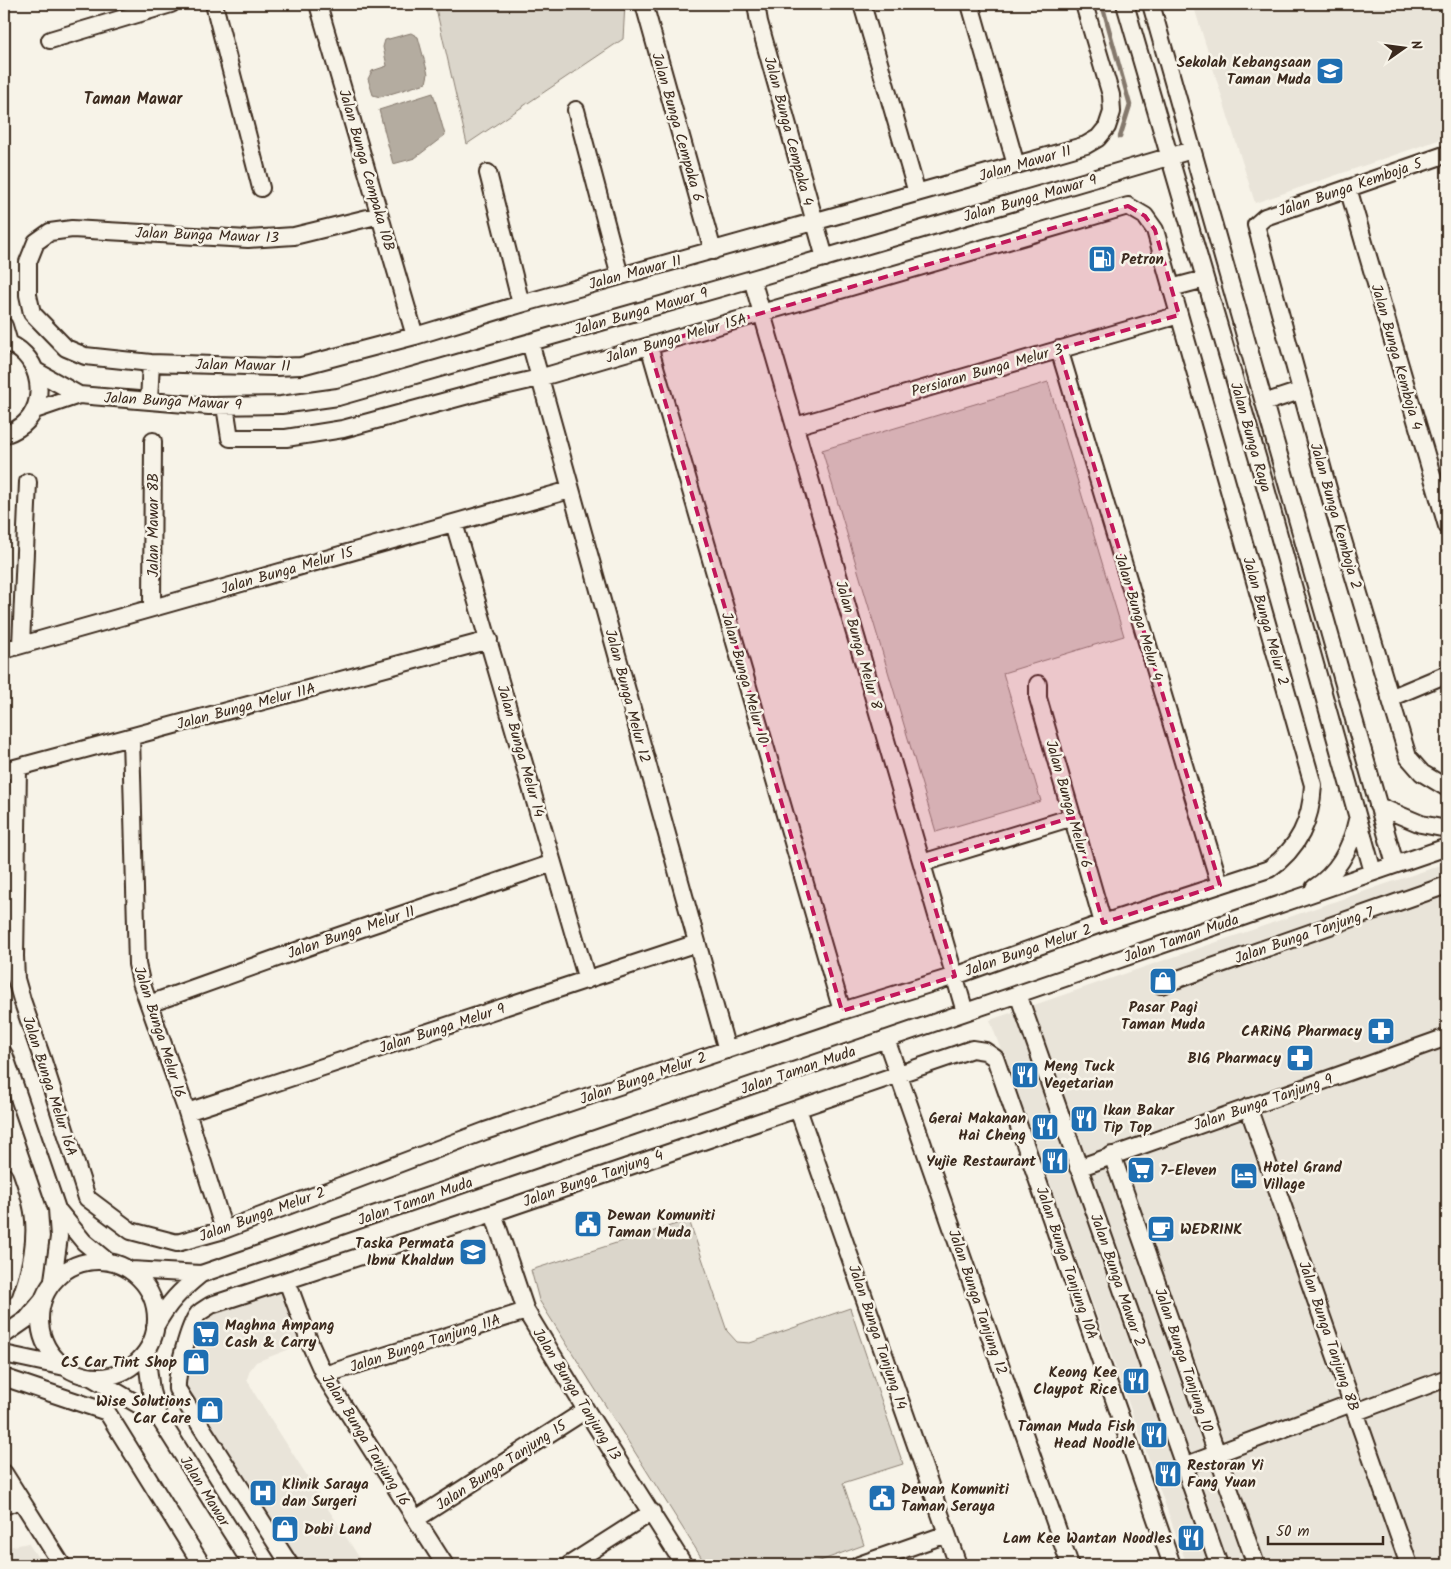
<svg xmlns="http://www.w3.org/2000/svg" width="1451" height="1569" font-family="Kalam,sans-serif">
<rect width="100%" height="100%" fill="#f7f3e8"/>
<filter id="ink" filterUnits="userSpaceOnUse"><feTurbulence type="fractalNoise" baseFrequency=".02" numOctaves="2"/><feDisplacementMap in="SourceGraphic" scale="10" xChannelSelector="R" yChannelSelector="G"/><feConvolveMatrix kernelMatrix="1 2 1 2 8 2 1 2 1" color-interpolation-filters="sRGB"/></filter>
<g filter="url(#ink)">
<path fill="#e9e4d9" d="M1193,4H1447V137L1255,203Z
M1447,863V1565H1187L990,1020Z
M284,1288L303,1344L256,1362L250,1370L247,1379L256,1396L364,1565H296L183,1389L184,1365L203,1315Z
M28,1543L43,1565H4V1548Z"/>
<path fill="#dbd6cb" stroke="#8b8074" d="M435,4H625L623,39L467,144Z
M1048,382L1124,636L1003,673L1041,801L936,832L822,450Z
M689,1220L727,1331L737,1342L750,1343L850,1308L903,1464L843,1483L864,1545L809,1565H706L539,1300L531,1270Z"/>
<path fill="#b4aca0" stroke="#84786c" d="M411,33L418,37L428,74L426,83L380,97L373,95L368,79L372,71L387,66L383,47L385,40Z
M433,93L445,135L415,158L393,164L379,110Z"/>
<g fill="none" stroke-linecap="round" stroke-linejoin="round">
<path stroke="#84786c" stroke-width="4.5" d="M1102,4L1130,105L1120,137"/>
<defs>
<path id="minor" d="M214,4L261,188
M318,4L415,336
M644,4L713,251
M756,4L759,22L825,258
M862,4L917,193
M970,4L1016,165
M1125,4L1258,460L1373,872
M1151,4L1395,864
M50,40L171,4
M576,110L620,276
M1447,154L1265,217L1256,225L1333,507L1408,757L1422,773L1447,788
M488,173L521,304
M1348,188L1447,526
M380,215L294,236L248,239L72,229L50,232L36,242L28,262V295L32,313L66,348L85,356L151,363L275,367L301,366L415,336L521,304L1016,165L1086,145L1098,138L1107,127L1112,112L1111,95L1084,4
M752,279L965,1012
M1171,288L1205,279
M4,326L9,343
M4,342C37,351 50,395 27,421C21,428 12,432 4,435
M530,342L727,1050
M649,346L842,1011
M1059,349L1220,885
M36,371L79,395
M149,401L151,363
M1264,403L1300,391
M35,410L79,395L209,406L281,405L338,397L752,279L1192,150
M795,426L1179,315
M454,523L587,980
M152,608L153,441
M21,645L28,482
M4,650L570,490
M1038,684V698L1103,923
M1390,698L1447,674
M131,737L137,964L141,982L187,1112L224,1230
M18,768L15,956L16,979L22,1000L43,1061L87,1198L131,1231L177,1243L224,1230L485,1131L842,1011L955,976L1103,923L1269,869C1299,848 1311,821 1313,785L1155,230L1145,216L1128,206L539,378L483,391L343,429L286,438H230L225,406
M4,771L489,640
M1378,806L1421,824L1447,829
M922,863L1073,817
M1314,888C1339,872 1351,848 1357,820
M1161,985L1447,885
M1018,994L1219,1565
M149,1004L330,939L553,863
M886,1039L1070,1565
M4,1054L57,1209L59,1237L53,1280
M1248,1107L1409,1565
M798,1109L958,1565
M187,1112L697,943
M1112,1155L1256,1565
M1078,1168L1447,1037
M4,1176C9,1190 15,1206 16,1221C18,1244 12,1269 4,1291
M57,1209L84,1242L107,1261
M493,1213L526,1311L586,1410L684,1565
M40 1319a58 58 0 1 1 116 0a58 58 0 1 1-116 0Z
M131,1270L201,1274
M287,1281L311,1346L324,1375L445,1565
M155,1327C168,1303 180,1291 201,1274L1447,847
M4,1335L27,1319L42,1301
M146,1352L151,1391L158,1416L252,1565
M4,1354L65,1367
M324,1375L526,1311
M91,1377L158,1416
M4,1378H6L107,1412L202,1565
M1356,1412L1447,1378
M1184,1466L1352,1403
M4,1473L62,1565
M4,1506L20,1500
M416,1519L586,1410
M290,1565L177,1389C176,1374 189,1325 198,1314C202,1310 207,1308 211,1305L493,1213L972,1049L985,1051L995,1058L1172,1565
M569,1565L652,1512
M859,1565L947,1534"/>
</defs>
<use href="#minor" stroke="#3b2a1e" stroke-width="20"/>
<use href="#minor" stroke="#f7f3e8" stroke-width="16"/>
</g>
</g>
<path fill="#c2185b" fill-opacity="0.2" stroke="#c2185b" stroke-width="4" stroke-dasharray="10 6" stroke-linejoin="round" d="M1128,206L1145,216L1155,230L1179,315L1059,349L1220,885L1103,923L1073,817L922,863L955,976L842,1011L649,346Z"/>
<defs>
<symbol id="school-square" viewBox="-11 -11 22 22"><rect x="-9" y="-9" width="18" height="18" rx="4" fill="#1f6fb2" stroke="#f7f3e8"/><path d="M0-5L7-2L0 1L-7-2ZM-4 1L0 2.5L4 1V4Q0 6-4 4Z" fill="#fff"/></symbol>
<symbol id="fuel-square" viewBox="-11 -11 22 22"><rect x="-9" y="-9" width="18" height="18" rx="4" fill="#1f6fb2" stroke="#f7f3e8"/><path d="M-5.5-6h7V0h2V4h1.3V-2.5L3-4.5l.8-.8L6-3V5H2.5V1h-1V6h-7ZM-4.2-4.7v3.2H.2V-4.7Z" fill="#fff"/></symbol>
<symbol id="shop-square" viewBox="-11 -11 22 22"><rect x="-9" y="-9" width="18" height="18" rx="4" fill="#1f6fb2" stroke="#f7f3e8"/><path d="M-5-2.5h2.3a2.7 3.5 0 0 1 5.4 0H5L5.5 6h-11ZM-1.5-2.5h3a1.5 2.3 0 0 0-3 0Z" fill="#fff"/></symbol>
<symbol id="pharmacy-square" viewBox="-11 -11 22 22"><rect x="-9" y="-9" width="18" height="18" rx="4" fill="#1f6fb2" stroke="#f7f3e8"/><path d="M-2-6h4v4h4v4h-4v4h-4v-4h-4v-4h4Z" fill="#fff"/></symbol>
<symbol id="restaurant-square" viewBox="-11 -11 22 22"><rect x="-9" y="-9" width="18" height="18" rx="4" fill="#1f6fb2" stroke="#f7f3e8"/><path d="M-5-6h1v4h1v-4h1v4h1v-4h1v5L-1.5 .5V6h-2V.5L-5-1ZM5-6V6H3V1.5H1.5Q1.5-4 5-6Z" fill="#fff"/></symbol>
<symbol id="supermarket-square" viewBox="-11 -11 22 22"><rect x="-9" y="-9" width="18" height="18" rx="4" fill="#1f6fb2" stroke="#f7f3e8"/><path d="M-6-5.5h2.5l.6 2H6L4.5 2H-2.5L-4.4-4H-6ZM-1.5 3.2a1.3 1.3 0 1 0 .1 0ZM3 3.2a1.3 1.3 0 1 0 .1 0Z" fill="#fff"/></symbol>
<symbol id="hotel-square" viewBox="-11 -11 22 22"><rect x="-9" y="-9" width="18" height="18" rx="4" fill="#1f6fb2" stroke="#f7f3e8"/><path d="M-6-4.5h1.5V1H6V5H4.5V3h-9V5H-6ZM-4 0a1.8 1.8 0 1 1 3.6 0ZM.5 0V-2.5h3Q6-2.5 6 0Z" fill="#fff"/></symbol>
<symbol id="civic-square" viewBox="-11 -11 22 22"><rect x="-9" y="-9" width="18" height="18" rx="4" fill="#1f6fb2" stroke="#f7f3e8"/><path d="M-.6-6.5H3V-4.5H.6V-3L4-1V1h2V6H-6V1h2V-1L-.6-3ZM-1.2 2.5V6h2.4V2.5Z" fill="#fff"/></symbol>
<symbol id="cafe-square" viewBox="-11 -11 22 22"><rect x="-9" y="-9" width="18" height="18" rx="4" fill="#1f6fb2" stroke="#f7f3e8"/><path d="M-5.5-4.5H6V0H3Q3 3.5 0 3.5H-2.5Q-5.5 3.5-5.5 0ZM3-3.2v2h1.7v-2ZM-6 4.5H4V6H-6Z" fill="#fff"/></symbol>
<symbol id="hospital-square" viewBox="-11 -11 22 22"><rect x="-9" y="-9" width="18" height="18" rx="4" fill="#1f6fb2" stroke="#f7f3e8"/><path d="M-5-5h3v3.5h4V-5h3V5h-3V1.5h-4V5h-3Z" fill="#fff"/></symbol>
</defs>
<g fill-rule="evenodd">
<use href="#school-square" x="1314" y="55" width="32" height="32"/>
<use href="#fuel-square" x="1086" y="243" width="32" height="32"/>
<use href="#shop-square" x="1147" y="965" width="32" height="32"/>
<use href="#pharmacy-square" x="1365" y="1015" width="32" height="32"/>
<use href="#pharmacy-square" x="1284" y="1042" width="32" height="32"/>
<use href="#restaurant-square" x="1009" y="1059" width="32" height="32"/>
<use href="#restaurant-square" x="1068" y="1103" width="32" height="32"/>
<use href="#restaurant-square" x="1029" y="1111" width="32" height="32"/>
<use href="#restaurant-square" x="1039" y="1145" width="32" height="32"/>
<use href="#supermarket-square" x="1125" y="1154" width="32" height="32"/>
<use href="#hotel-square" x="1228" y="1160" width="32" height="32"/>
<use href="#civic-square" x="572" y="1208" width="32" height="32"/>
<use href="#cafe-square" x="1145" y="1213" width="32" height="32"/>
<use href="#school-square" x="457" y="1236" width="32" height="32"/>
<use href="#supermarket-square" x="190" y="1318" width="32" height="32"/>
<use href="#shop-square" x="180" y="1346" width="32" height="32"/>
<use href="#restaurant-square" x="1120" y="1365" width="32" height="32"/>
<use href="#shop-square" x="194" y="1394" width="32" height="32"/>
<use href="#restaurant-square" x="1138" y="1419" width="32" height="32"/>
<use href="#restaurant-square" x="1152" y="1458" width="32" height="32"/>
<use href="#hospital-square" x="247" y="1477" width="32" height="32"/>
<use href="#civic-square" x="866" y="1482" width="32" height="32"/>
<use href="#shop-square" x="269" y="1513" width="32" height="32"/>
<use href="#restaurant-square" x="1175" y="1522" width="32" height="32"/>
</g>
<g text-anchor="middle" stroke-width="5" stroke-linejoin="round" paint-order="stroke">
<g font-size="15" font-weight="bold" fill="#3b2a1e" stroke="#f7f3e8" text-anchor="start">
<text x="1311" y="67" text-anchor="end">Sekolah Kebangsaan<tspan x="1311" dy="17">Taman Muda</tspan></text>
<text x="1121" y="264">Petron</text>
<text x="1163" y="1012" text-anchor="middle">Pasar Pagi<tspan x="1163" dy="17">Taman Muda</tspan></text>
<text x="1362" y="1036" text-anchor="end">CARiNG Pharmacy</text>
<text x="1281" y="1063" text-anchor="end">BIG Pharmacy</text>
<text x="1044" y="1071">Meng Tuck<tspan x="1044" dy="17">Vegetarian</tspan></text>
<text x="1103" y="1115">Ikan Bakar<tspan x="1103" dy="17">Tip Top</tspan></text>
<text x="1026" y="1123" text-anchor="end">Gerai Makanan<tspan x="1026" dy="17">Hai Cheng</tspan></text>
<text x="1036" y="1166" text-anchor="end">Yujie Restaurant</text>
<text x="1263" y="1172">Hotel Grand<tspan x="1263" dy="17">Village</tspan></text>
<text x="1160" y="1175">7-Eleven</text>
<text x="607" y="1220">Dewan Komuniti<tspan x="607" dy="17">Taman Muda</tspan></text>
<text x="1180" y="1234">WEDRINK</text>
<text x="454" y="1248" text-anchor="end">Taska Permata<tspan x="454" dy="17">Ibnu Khaldun</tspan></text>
<text x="225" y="1330">Maghna Ampang<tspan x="225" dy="17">Cash &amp; Carry</tspan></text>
<text x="177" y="1367" text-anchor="end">CS Car Tint Shop</text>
<text x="1117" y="1377" text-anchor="end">Keong Kee<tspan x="1117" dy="17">Claypot Rice</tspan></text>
<text x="191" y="1406" text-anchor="end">Wise Solutions<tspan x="191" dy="17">Car Care</tspan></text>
<text x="1135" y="1431" text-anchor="end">Taman Muda Fish<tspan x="1135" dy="17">Head Noodle</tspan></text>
<text x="1187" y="1470">Restoran Yi<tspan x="1187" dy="17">Fang Yuan</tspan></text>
<text x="282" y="1489">Klinik Saraya<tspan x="282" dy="17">dan Surgeri</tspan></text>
<text x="901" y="1494">Dewan Komuniti<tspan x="901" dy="17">Taman Seraya</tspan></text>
<text x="304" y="1534">Dobi Land</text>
<text x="1172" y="1543" text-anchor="end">Lam Kee Wantan Noodles</text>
</g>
<g font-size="15" fill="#3b2a1e" stroke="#f7f3e8">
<text transform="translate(678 127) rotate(74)" y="5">Jalan Bunga Cempaka 6</text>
<text transform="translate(789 131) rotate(75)" y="5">Jalan Bunga Cempaka 4</text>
<text transform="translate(1025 163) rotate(-16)" y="5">Jalan Mawar 11</text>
<text transform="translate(367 170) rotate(74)" y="5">Jalan Bunga Cempaka 10B</text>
<text transform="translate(1350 187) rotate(-19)" y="5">Jalan Bunga Kemboja 5</text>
<text transform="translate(1030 198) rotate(-16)" y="5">Jalan Bunga Mawar 9</text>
<text transform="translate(207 235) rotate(2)" y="5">Jalan Bunga Mawar 13</text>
<text transform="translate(635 272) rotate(-15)" y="5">Jalan Mawar 11</text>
<text transform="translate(641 311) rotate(-16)" y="5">Jalan Bunga Mawar 9</text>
<text transform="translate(676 338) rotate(-16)" y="5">Jalan Bunga Melur 15A</text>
<text transform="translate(1397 357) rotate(74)" y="5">Jalan Bunga Kemboja 4</text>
<text transform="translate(243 365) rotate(1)" y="5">Jalan Mawar 11</text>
<text transform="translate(987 370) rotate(-16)" y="5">Persiaran Bunga Melur 3</text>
<text transform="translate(173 401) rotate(3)" y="5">Jalan Bunga Mawar 9</text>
<text transform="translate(1251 437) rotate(74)" y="5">Jalan Bunga Raya</text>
<text transform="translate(1336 516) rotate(74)" y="5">Jalan Bunga Kemboja 2</text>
<text transform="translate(153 525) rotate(-90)" y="5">Jalan Mawar 8B</text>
<text transform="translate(287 570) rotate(-16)" y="5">Jalan Bunga Melur 15</text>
<text transform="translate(1139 617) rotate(73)" y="5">Jalan Bunga Melur 4</text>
<text transform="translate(1266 621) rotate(74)" y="5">Jalan Bunga Melur 2</text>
<text transform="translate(859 645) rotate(74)" y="5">Jalan Bunga Melur 8</text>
<text transform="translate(745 678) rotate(74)" y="5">Jalan Bunga Melur 10</text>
<text transform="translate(628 696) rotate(75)" y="5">Jalan Bunga Melur 12</text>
<text transform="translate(246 706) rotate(-15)" y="5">Jalan Bunga Melur 11A</text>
<text transform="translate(521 751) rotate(74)" y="5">Jalan Bunga Melur 14</text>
<text transform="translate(1069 804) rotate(74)" y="5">Jalan Bunga Melur 6</text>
<text transform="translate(351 932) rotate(-19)" y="5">Jalan Bunga Melur 11</text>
<text transform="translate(1304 935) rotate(-19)" y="5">Jalan Bunga Tanjung 7</text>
<text transform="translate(1181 938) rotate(-19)" y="5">Jalan Taman Muda</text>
<text transform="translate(1028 950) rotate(-19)" y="5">Jalan Bunga Melur 2</text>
<text transform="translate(442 1028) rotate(-18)" y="5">Jalan Bunga Melur 9</text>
<text transform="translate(160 1032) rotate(72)" y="5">Jalan Bunga Melur 16</text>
<text transform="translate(798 1070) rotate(-19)" y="5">Jalan Taman Muda</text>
<text transform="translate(643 1078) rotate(-19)" y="5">Jalan Bunga Melur 2</text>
<text transform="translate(50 1086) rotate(72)" y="5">Jalan Bunga Melur 16A</text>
<text transform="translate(1263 1102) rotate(-19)" y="5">Jalan Bunga Tanjung 9</text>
<text transform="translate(593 1178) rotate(-19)" y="5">Jalan Bunga Tanjung 4</text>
<text transform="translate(415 1201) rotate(-19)" y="5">Jalan Taman Muda</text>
<text transform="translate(262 1214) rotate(-20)" y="5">Jalan Bunga Melur 2</text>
<text transform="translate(1067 1263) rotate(71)" y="5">Jalan Bunga Tanjung 10A</text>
<text transform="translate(1118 1280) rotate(71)" y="5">Jalan Bunga Mawar 2</text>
<text transform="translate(978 1302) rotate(71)" y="5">Jalan Bunga Tanjung 12</text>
<text transform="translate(1329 1336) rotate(71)" y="5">Jalan Bunga Tanjung 8B</text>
<text transform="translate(878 1337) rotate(71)" y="5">Jalan Bunga Tanjung 14</text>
<text transform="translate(425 1343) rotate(-18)" y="5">Jalan Bunga Tanjung 11A</text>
<text transform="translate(1184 1360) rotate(71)" y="5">Jalan Bunga Tanjung 10</text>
<text transform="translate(577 1394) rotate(58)" y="5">Jalan Bunga Tanjung 13</text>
<text transform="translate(366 1440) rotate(58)" y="5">Jalan Bunga Tanjung 16</text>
<text transform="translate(501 1465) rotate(-33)" y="5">Jalan Bunga Tanjung 15</text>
<text transform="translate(205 1491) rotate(58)" y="5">Jalan Mawar</text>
</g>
<g font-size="16" font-weight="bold" fill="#3b2a1e" stroke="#f7f3e8">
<text x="133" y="104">Taman Mawar</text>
</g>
</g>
<rect width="1451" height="1569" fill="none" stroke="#f7f3e8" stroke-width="20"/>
<rect x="10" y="10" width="1431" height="1549" fill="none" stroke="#3b2a1e" stroke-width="2" filter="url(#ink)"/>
<g transform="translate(1404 48) rotate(76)" stroke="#f7f3e8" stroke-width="4" paint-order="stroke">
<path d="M0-4L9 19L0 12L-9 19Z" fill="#3b2a1e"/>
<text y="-8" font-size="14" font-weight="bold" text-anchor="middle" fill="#3b2a1e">N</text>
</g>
<path d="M1268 1536v8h115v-8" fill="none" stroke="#3b2a1e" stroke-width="2.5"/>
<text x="1276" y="1536" font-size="15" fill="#3b2a1e" stroke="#f7f3e8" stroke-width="4" paint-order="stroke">50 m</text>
</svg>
